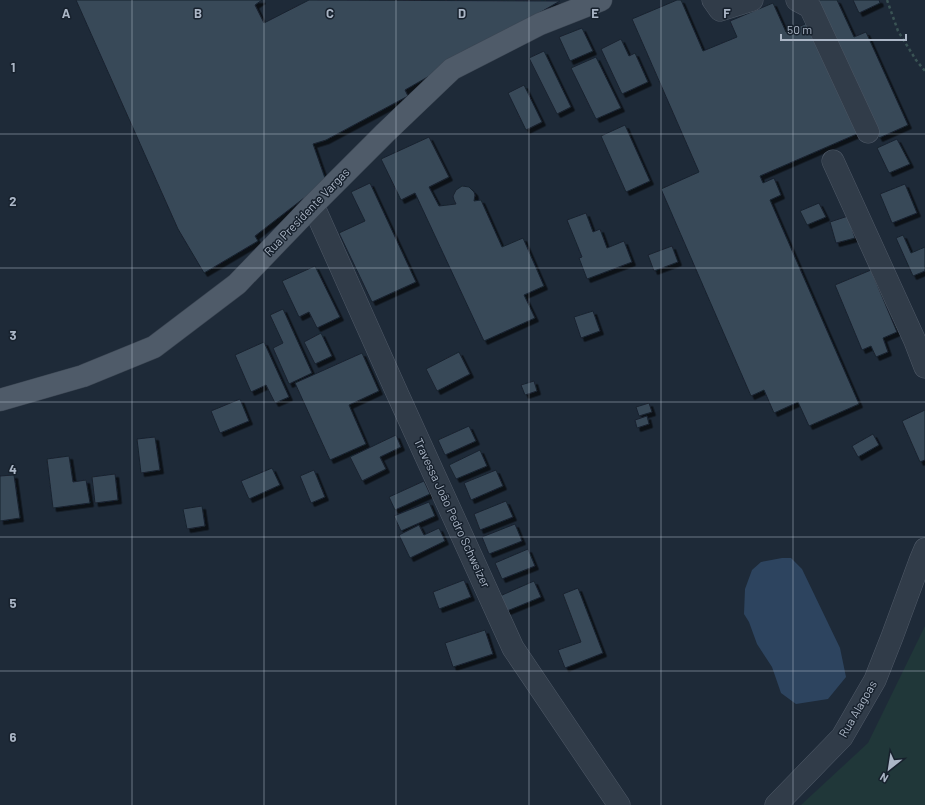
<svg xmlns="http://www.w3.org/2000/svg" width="925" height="805" font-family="Barlow,sans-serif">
<defs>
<filter id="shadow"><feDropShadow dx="3.5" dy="3.5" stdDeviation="0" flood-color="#0009"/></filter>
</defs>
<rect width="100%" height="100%" fill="#1e2a38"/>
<path fill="#203739" d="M925,626V805H801L868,743Z"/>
<path fill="#2d445f" d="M782,558H791L802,569L840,648L846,677L828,699L796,704L781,693L772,667L757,644L749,622L744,614L745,589L752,570L761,562Z"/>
<path fill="#394859" stroke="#19232f" filter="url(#shadow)" d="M76,0H262L255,5L264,23L309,0L560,1L405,90L408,96L326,140L313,144L326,181L255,236L258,241L204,273L178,229Z
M677,0H681L703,51L737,37L730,21L773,3L786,32L810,22L859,133L760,176L763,183L774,178L781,195L770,200L859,404L809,426L798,402L774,413L764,390L751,396L661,189L699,172L632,19Z
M816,0H837L854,37L866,32L908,125L879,138Z
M853,0H879L880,3L859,13Z
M582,28L593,51L570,61L559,37Z
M621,39L629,56L635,53L648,82L622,94L601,49Z
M544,51L571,107L557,114L529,58Z
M596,57L621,108L596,119L571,68Z
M524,85L542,122L526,130L508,93Z
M625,125L650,181L626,192L601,136Z
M429,137L449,177L429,187L439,206L456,204L454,200L453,196L456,190L462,186L469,187L474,192L475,195L474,201L481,200L502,247L523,238L544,286L524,295L535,318L484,341L415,193L401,200L381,159Z
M897,139L910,164L889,173L877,148Z
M370,183L416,282L372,302L339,233L365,221L351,192Z
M905,184L917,213L892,223L880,194Z
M819,203L826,217L807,225L800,211Z
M586,213L593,232L600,229L607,248L624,241L632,262L587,279L579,258L582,257L567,220Z
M848,216L855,238L836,243L830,222Z
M903,235L911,253L925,247V271L913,276L896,238Z
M672,246L678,262L654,271L648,255Z
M315,266L340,317L317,328L309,312L299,317L282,281Z
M871,270L897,332L883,338L888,352L876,357L871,346L862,350L835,285Z
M283,309L312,373L289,384L273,348L283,343L270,315Z
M593,311L600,331L581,338L574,317Z
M321,333L332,356L315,364L304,342Z
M264,342L289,397L275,403L266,385L251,392L235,355Z
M459,352L470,374L437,391L426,369Z
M362,353L379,391L349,405L366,444L330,460L295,383Z
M534,381L537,391L525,395L521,385Z
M240,399L249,421L220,433L211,411Z
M649,403L652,412L639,416L636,407Z
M925,410V460L920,462L902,421Z
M647,416L649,424L637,428L635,420Z
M469,426L476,441L445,455L438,440Z
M873,434L879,445L858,457L852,446Z
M396,435L401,447L380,457L386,469L362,481L350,457Z
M155,437L160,470L141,473L137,439Z
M480,450L487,466L456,479L449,465Z
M69,456L73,482L86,480L90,503L53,508L47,459Z
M272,468L280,485L249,499L241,481Z
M314,470L325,497L311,503L300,476Z
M496,470L503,486L471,500L464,483Z
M115,474L118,500L95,503L92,477Z
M14,475L20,518L0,521V476Z
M424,481L430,494L395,510L389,497Z
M506,501L513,517L480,530L474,514Z
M429,502L435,516L401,531L394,516Z
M202,506L205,526L187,529L183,509Z
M515,524L522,541L489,554L482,537Z
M419,525L424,535L439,528L445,541L410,558L399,535Z
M528,549L535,566L502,579L495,563Z
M464,580L471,597L439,609L433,592Z
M534,581L541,597L507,611L500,596Z
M578,588L603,653L565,668L558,650L581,642L563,594Z
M485,630L493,654L453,667L445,643Z"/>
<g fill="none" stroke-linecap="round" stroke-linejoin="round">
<defs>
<path id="minor" d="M713,0L720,10L752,0
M797,0L810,7L868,132
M833,161L915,341L925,367
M313,205L398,395L513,648L619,805
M776,805L842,737L875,680L892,637L920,561L925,549"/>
<path id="major" d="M0,400L83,376L154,347L237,284L313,205L385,133L452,69L540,24L601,0"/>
</defs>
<use href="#minor" stroke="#4f5967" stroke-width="23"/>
<use href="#major" stroke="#3b4552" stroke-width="23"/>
<path stroke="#3a5354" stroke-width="2.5" stroke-dasharray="3 3" stroke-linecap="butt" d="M887,0L898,31L916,60L925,71"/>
<use href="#minor" stroke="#313c49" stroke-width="22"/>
<use href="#major" stroke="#4f5b69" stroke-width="22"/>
</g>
<path fill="none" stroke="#abb6c6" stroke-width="1" stroke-opacity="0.55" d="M132,0V805M264,0V805M396,0V805M529,0V805M661,0V805M793,0V805M0,134H925M0,268H925M0,402H925M0,537H925M0,671H925"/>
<g text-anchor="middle" stroke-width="3" stroke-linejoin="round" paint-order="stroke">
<g font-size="12" fill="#abb6c6" stroke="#17212d">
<text transform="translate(307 212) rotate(-46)" y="4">Rua Presidente Vargas</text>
<text transform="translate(452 513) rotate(65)" y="4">Travessa João Pedro Schweizer</text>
<text transform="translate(858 709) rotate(-60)" y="4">Rua Alagoas</text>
</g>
</g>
<g font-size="13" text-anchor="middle" font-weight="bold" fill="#abb6c6" stroke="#17212d" stroke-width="3" stroke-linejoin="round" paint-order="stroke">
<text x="66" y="18">A</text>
<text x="198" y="18">B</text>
<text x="330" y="18">C</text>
<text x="462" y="18">D</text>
<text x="595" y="18">E</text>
<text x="727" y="18">F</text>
<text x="13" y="72">1</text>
<text x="13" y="206">2</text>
<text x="13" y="340">3</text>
<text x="13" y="474">4</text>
<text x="13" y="608">5</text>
<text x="13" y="742">6</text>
</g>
<g transform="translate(889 769) rotate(210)" stroke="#17212d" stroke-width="3" paint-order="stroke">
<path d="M0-3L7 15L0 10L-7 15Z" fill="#abb6c6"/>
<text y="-6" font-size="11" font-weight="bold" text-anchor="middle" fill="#abb6c6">N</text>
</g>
<path d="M781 34v6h125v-6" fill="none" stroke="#abb6c6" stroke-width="2"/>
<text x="787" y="34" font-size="12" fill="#abb6c6" stroke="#17212d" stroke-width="3" paint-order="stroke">50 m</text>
</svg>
